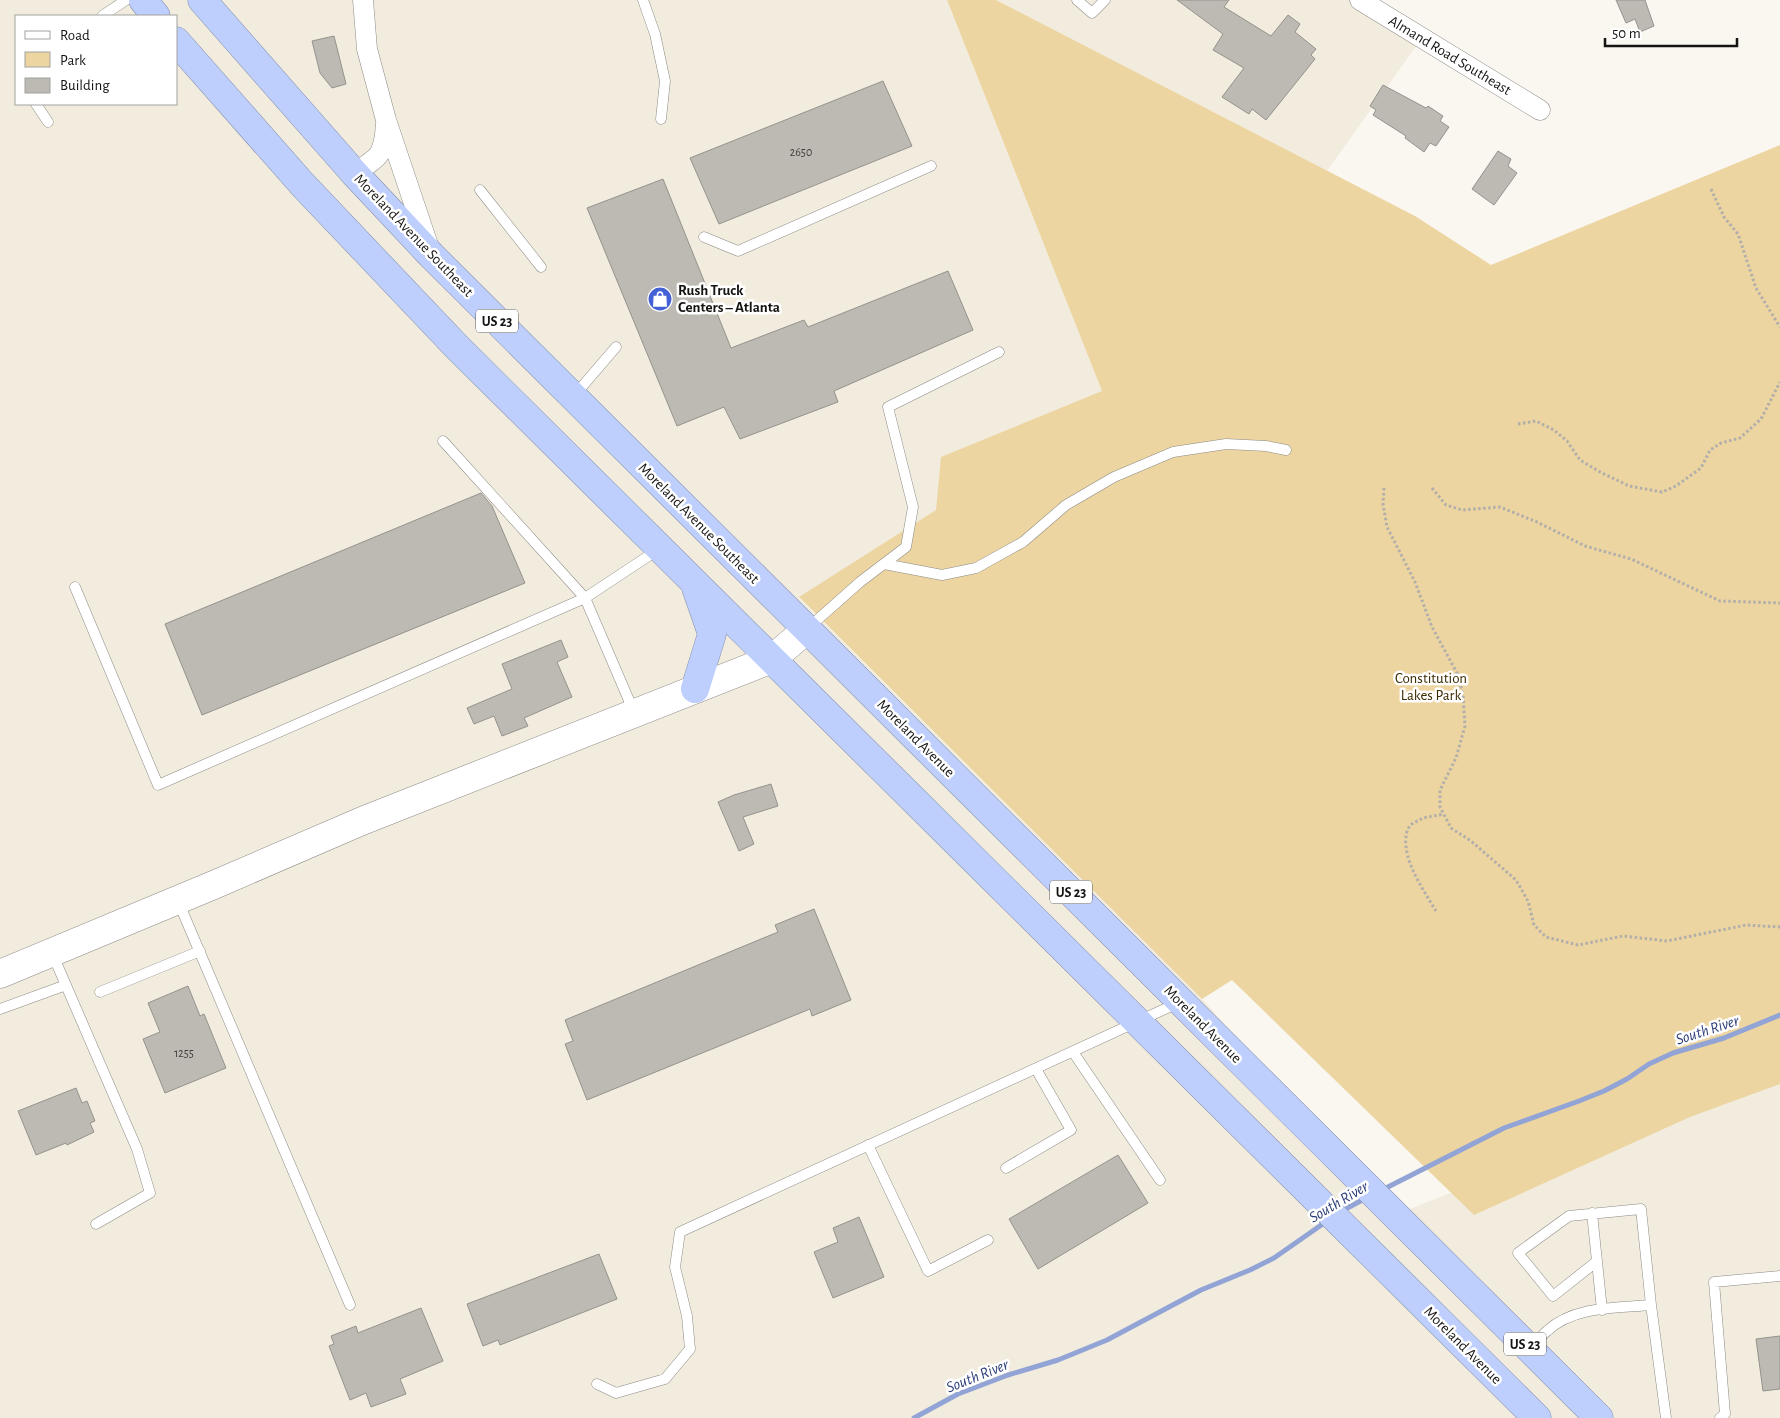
<svg xmlns="http://www.w3.org/2000/svg" width="1780" height="1418" font-family="'Alegreya Sans',sans-serif">
<rect width="100%" height="100%" fill="#faf7f1"/>
<path fill="#f2ecdf" fill-rule="evenodd" d="M0,0H947L1106,401L799,598L1202,999L1397,1214L1763,1069L1780,1070V1418H0ZM16,16H176V104H16Z
M996,0H1351L1417,45L1327,171Z"/>
<path fill="#edd5a2" d="M947,0H996L1415,216L1491,265L1780,145V1084L1690,1117L1474,1215L1232,980L1202,999L799,597L936,510L941,457L1102,391Z"/>
<g fill="none" stroke-linecap="round" stroke-linejoin="round">
<path stroke="#91a4d5" stroke-width="5" d="M1382,1190L1504,1128L1579,1101L1604,1091L1627,1079L1649,1064L1673,1053L1724,1038L1780,1015
M1340,1212L1366,1198
M914,1418L958,1394L1008,1375L1058,1360L1107,1340L1201,1290L1250,1270L1274,1258L1327,1221"/>
</g>
<path fill="#bdbab4" stroke="#95928d" d="M1177,0H1229L1224,7L1271,36L1288,15L1300,24L1295,32L1316,49L1311,55L1315,59L1266,120L1252,109L1249,114L1222,97L1244,68L1213,50L1223,34Z
M1616,0H1645L1654,26L1640,32L1635,19L1626,23Z
M334,36L346,84L332,88L320,73L312,41Z
M883,81L912,146L719,224L690,158Z
M1383,85L1426,108L1428,106L1443,116L1440,121L1449,127L1436,146L1430,143L1424,152L1405,138L1406,136L1373,115L1376,110L1370,106Z
M1498,151L1511,159L1508,166L1517,173L1494,205L1472,189Z
M663,179L731,348L804,320L808,327L948,271L973,330L834,391L838,402L740,439L724,407L677,426L587,208Z
M481,493L492,506L525,583L202,715L165,624Z
M561,640L568,657L557,662L572,697L524,718L528,726L502,736L494,716L474,724L467,708L512,689L502,664Z
M771,784L778,806L743,817L754,844L739,851L718,802L734,795Z
M814,909L851,1000L812,1016L810,1009L587,1100L565,1044L573,1041L565,1020L778,932L775,925Z
M188,986L200,1016L204,1014L226,1068L165,1093L143,1039L160,1032L148,1003Z
M76,1088L82,1103L87,1101L95,1121L90,1123L94,1132L67,1145L66,1143L36,1155L18,1111Z
M1118,1155L1148,1203L1038,1269L1009,1219Z
M859,1217L884,1277L833,1298L814,1252L838,1242L833,1228Z
M599,1254L617,1299L500,1345L498,1340L483,1346L467,1304Z
M421,1308L443,1361L400,1379L406,1394L371,1407L366,1393L350,1400L329,1346L334,1344L331,1336L356,1326L358,1333Z
M1780,1336V1389L1763,1391L1756,1339Z"/>
<g fill="none" stroke-linecap="round" stroke-linejoin="round">
<defs>
<path id="lane" d="M643,0L655,34L665,81L661,119
M1077,0L1092,13L1105,0
M102,16L126,0
M36,104L48,122
M480,190L541,267
M704,237L738,251L931,166
M574,396L616,347
M884,564L942,575L976,568L1023,542L1066,505L1114,477L1173,452L1226,444L1266,446L1286,450
M75,587L158,785L585,598L443,441
M807,629L860,582L906,547L913,507L888,407L999,352
M634,712L585,598L659,549
M178,901L350,1305
M52,953L137,1149L150,1193L96,1224
M100,992L200,951
M0,1009L66,985
M1073,1052L1160,1180
M868,1145L928,1271L988,1240
M1006,1168L1071,1130L1036,1069
M1592,1213L1602,1310
M1596,1262L1553,1296L1518,1253L1569,1216L1641,1209L1651,1305
M1531,1349C1536,1343 1541,1336 1547,1331C1574,1306 1617,1308 1651,1305L1666,1418
M597,1384L616,1393L665,1379L690,1349L687,1316L675,1267L680,1232L1180,1002
M1720,1418L1725,1414L1714,1282L1780,1276"/>
<path id="street" d="M363,0L367,49L386,120L430,251
M1360,0L1540,110
M354,173C380,157 384,155 386,124"/>
<path id="secondary" d="M0,974L216,884L362,821L772,659L806,630"/>
<path id="highway" d="M143,0L156,16
M202,0L354,173L431,255L1599,1418
M176,41L303,185L457,347L1537,1418
M695,689L712,634L696,588"/>
</defs>
<use href="#lane" stroke="#8c8a85" stroke-width="11"/>
<use href="#street" stroke="#8c8a85" stroke-width="21"/>
<use href="#secondary" stroke="#8c8a85" stroke-width="29"/>
<use href="#highway" stroke="#838eab" stroke-width="29"/>
<path stroke="#b2afaa" stroke-width="3" stroke-dasharray="2.5 2.5" stroke-linecap="butt" d="M1711,189L1724,217L1738,234L1756,288L1780,327
M1518,424L1536,421L1554,430L1567,441L1580,460L1600,472L1629,486L1662,492L1676,486L1701,468L1710,450L1721,443L1740,438L1761,419L1780,382
M1384,488L1383,504L1387,527L1415,582L1432,627L1457,673L1463,695L1465,726L1456,758L1440,790V807L1451,828L1471,841L1516,880L1528,901L1534,925L1546,937L1578,945L1623,936L1667,941L1746,925L1780,927
M1432,488L1446,505L1462,510L1500,507L1537,522L1585,546L1631,559L1720,601L1780,603
M1436,911C1424,891 1403,861 1406,837C1406,833 1408,829 1410,825L1423,818L1444,814"/>
<use href="#lane" stroke="#fff" stroke-width="10"/>
<use href="#street" stroke="#fff" stroke-width="20"/>
<use href="#secondary" stroke="#fff" stroke-width="28"/>
<use href="#highway" stroke="#becffd" stroke-width="28"/>
</g>
<defs>
<symbol id="shop-disc" viewBox="-11 -11 22 22"><circle r="9.5" fill="#4361d4" stroke="#fff"/><path d="M-5-2.5h2.3a2.7 3.5 0 0 1 5.4 0H5L5.5 6h-11ZM-1.5-2.5h3a1.5 2.3 0 0 0-3 0Z" fill="#fff"/></symbol>
</defs>
<g fill-rule="evenodd">
<use href="#shop-disc" x="646" y="285" width="28" height="28"/>
</g>
<g text-anchor="middle" stroke-width="5" stroke-linejoin="round" paint-order="stroke">
<g font-size="12" fill="#3f3e3a">
<text x="801" y="156">2650</text>
<text x="184" y="1057">1255</text>
</g>
<g fill="#fff" stroke="#5b5a59" stroke-width="1">
<rect x="476" y="309.5" width="42" height="23" rx="4"/>
<rect x="1050" y="880.5" width="42" height="23" rx="4"/>
<rect x="1504" y="1332.5" width="42" height="23" rx="4"/>
</g>
<g font-size="14" font-weight="bold" fill="#151412">
<text x="497" y="326">US 23</text>
<text x="1071" y="897">US 23</text>
<text x="1525" y="1349">US 23</text>
</g>
<g font-size="15" fill="#151412" stroke="#fff">
<text transform="translate(1450 55) rotate(31)" y="5">Almand Road Southeast</text>
<text transform="translate(414 235) rotate(46)" y="5">Moreland Avenue Southeast</text>
<text transform="translate(699 523) rotate(45)" y="5">Moreland Avenue Southeast</text>
<text transform="translate(916 738) rotate(45)" y="5">Moreland Avenue</text>
<text transform="translate(1203 1024) rotate(45)" y="5">Moreland Avenue</text>
<text transform="translate(1463 1345) rotate(45)" y="5">Moreland Avenue</text>
</g>
<g font-size="15" font-weight="bold" fill="#151412" stroke="#fff" text-anchor="start">
<text x="678" y="295">Rush Truck<tspan x="678" dy="17">Centers – Atlanta</tspan></text>
</g>
<g font-size="15" fill="#3c2b00" stroke="#fff">
<text x="1431" y="683">Constitution<tspan x="1431" dy="17">Lakes Park</tspan></text>
</g>
<g font-size="16" font-style="italic" fill="#2a3c79" stroke="#fff">
<text transform="translate(1707 1029) rotate(-18)" y="6">South River</text>
<text transform="translate(1338 1201) rotate(-31)" y="6">South River</text>
<text transform="translate(977 1375) rotate(-22)" y="6">South River</text>
</g>
</g>
<rect x="15" y="15" width="162" height="90" fill="#ffffff" stroke="#a1a1a0"/>
<rect x="25" y="31" width="25" height="8" fill="#ffffff" stroke="#a1a1a0"/>
<text x="60" y="40" font-size="15" fill="#151412">Road</text>
<rect x="25" y="52" width="25" height="15" fill="#edd5a2" stroke="#a1a1a0"/>
<text x="60" y="65" font-size="15" fill="#151412">Park</text>
<rect x="25" y="78" width="25" height="15" fill="#bdbab4" stroke="#a1a1a0"/>
<text x="60" y="90" font-size="15" fill="#151412">Building</text>
<path d="M1605 38v8h132v-8" fill="none" stroke="#151412" stroke-width="2.5"/>
<text x="1612" y="38" font-size="15" fill="#151412" stroke="#ffffff" stroke-width="4" paint-order="stroke">50 m</text>
</svg>
